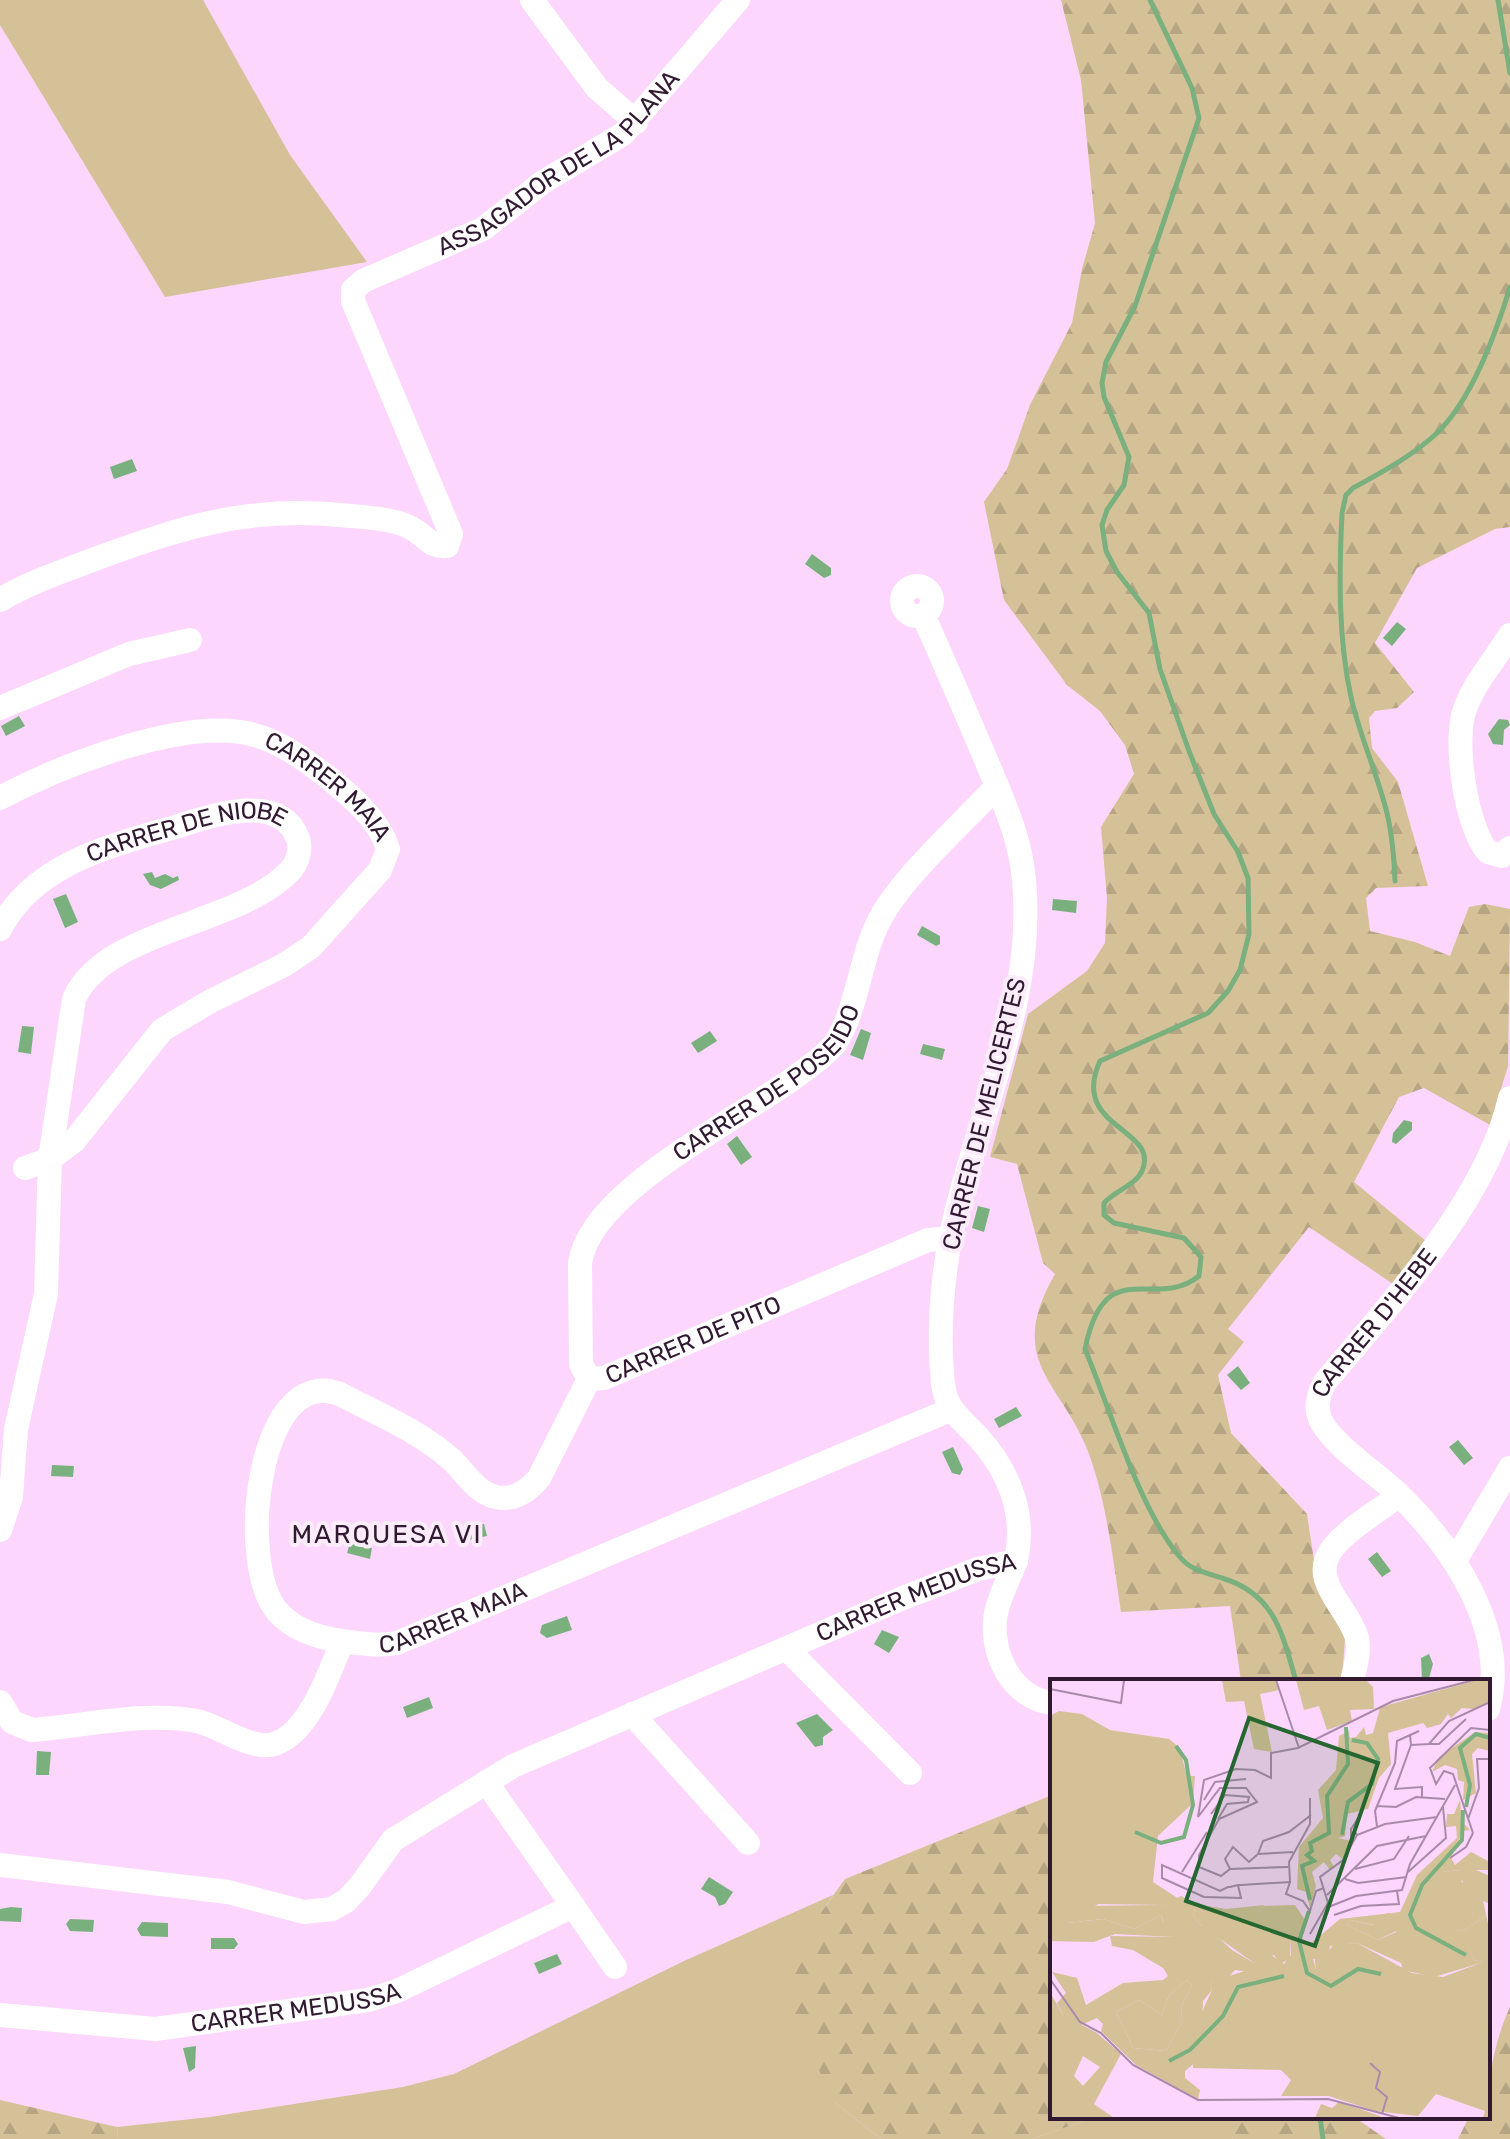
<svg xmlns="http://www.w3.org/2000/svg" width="1510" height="2139" font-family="Rubik,sans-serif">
<defs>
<pattern id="forest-firs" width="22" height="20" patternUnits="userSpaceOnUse" patternTransform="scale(2)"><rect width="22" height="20" fill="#d4c198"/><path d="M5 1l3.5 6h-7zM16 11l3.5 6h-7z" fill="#b6a583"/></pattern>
</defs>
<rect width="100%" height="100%" fill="#fcd6fc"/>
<path fill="#d4c198" d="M0,0H203L290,155L367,262L165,297L0,25Z
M833,1895L822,1911L834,2102L881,2139H118L117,2127L210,2117L403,2087L454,2074L684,1961Z
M1096,2117H1223L1233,2139H1032Z"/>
<path fill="url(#forest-firs)" d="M1061,0H1510V527L1495,529L1417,568L1375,643L1414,692L1397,708L1375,711L1369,718L1372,748L1398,782L1428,886L1376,888L1366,898L1370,931L1415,942L1450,956L1469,907L1485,904L1510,909L1508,1066L1490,1125L1424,1088L1399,1097L1354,1182L1426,1241L1396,1286L1309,1227L1228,1329L1244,1342L1218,1375L1231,1433L1307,1514L1318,1587L1345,1638L1342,1681H1241L1230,1606L1121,1612C1113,1560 1107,1504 1089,1454C1062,1381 1004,1363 1055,1274L1043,1263L1017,1164L990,1157L1028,1014L1087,971L1105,943L1107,898L1101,827L1134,774L1125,745L1100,711L1067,685L1004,600L984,502L1007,469L1030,405L1072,323L1082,269L1095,223L1081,80Z
M1052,1795V2117H1096L1032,2139H881L834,2102L785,1998L822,1911L845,1879Z
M1510,2007V2139H1458L1469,2117H1488C1488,2078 1494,2042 1510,2007Z
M0,2100L117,2127L118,2139H0Z
M1220,2117H1354L1386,2139H1233Z"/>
<path fill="#79b07e" d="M132,459L137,471L114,479L110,467Z
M812,554L831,568V575L824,578L805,564Z
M1397,622L1406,629L1392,646L1383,638Z
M19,716L25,726L6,736L1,726Z
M1499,719L1508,720L1510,725L1504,730L1503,745L1493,744L1488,734Z
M152,872L155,878L165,874L173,878L178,876L179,880L161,889L150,885L143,874Z
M66,894L78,922L65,928L53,899Z
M1053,899L1077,901L1076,913L1052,910Z
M922,926L940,936V944L936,946L917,935Z
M22,1026L34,1027L31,1054L18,1052Z
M861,1029L871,1033L863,1060L850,1055Z
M710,1031L717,1041L698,1053L691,1043Z
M923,1044L945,1049L942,1060L920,1054Z
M1404,1120L1412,1122V1130L1396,1144L1392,1142L1393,1133Z
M737,1136L752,1157L741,1165L727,1144Z
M978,1206L990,1209L984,1232L972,1228Z
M1238,1366L1250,1383L1241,1390L1227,1375Z
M1016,1407L1022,1416L999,1428L994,1419Z
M1458,1440L1473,1458L1464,1465L1449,1447Z
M953,1447L963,1469L960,1475L952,1473L942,1452Z
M52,1465L74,1466L73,1477L51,1476Z
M484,1524L487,1536L463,1541L461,1529Z
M350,1543L372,1548L370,1559L347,1553Z
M1377,1552L1391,1571L1382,1577L1368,1559Z
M567,1616L572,1630L547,1638L540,1633L542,1625Z
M882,1630L899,1637L889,1653L874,1644Z
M1429,1654L1433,1664L1429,1678L1422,1681L1421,1658Z
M429,1697L433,1708L407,1718L403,1707Z
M817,1714L833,1730L823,1737V1745L815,1747L796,1723Z
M37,1751L51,1752L49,1775H36Z
M709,1877L733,1892L725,1904L719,1906L715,1897L701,1889Z
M11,1907L22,1908L21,1922L0,1921V1909Z
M70,1919L94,1920L93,1932L70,1931L66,1924Z
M142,1922L168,1923V1937L141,1936L137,1929Z
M211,1938H234L238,1944L234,1949H211Z
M557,1954L562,1964L539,1974L534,1963Z
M196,2046L195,2068L189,2072L183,2048Z"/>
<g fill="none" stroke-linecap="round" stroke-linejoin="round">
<path stroke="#79b07e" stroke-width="5" d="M1150,0L1192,88L1199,118L1135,306L1106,362L1102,383L1104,397L1129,457L1124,485L1107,510L1102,525L1106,551L1117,572L1149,613L1160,669L1189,751L1214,814L1238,852L1248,878L1249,934L1240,970L1228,991L1208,1013L1100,1061C1069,1129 1161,1128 1142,1171C1136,1185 1114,1191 1104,1203V1215L1114,1223L1184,1238L1201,1257L1199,1276C1154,1312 1105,1251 1085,1349C1110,1409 1139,1508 1179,1556C1191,1571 1205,1572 1222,1578C1275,1594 1282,1633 1296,1681
M1498,0L1510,73
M1395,881C1394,854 1392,828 1384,802C1374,766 1359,733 1351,697C1338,638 1339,573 1342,513L1346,495L1353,488C1382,472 1412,456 1436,434C1471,401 1496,333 1510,287
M1320,2117L1323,2139"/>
<g stroke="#fff" stroke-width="24">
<path d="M532,0L597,88L636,122"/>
<circle cx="917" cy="601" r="15"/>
<path id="s1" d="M0,600C30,582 63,571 95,559C188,525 252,505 351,516C372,518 399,519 416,531C428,539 432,548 447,546L451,534L353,301V290L363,281L483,229L543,182L623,134L738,0"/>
<path d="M923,615C943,659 962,704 981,748C999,792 1020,833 1024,880C1036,1006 974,1120 950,1240C942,1283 939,1330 942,1373C944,1410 957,1414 979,1438C1010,1473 1026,1515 1016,1561"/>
<path d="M1510,635C1496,658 1474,683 1465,709C1453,740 1466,828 1488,852L1502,856L1510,848"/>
<path d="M0,708L129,654L190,640"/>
<path id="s2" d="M0,798C60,766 183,717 251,734C280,741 307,761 330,779C352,797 380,821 388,849L380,870L311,947L284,965L209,1002L162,1030L74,1141L50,1159L46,1294L16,1429L11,1497L0,1530"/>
<path id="s3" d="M0,929C33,865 108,846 172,828C206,818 280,789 298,839C302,850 297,864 289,872C236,926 105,929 74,999L50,1159L25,1168"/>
<path id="s4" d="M589,1379L539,1478C528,1491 514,1501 496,1497C477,1493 466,1474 453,1461C422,1432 377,1414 340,1394C258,1362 236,1562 277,1611C294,1631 323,1639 348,1642C365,1644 381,1646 397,1643L950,1410"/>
<path id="s5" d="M589,1379L581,1364L580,1263C592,1180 777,1105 834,1045C859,1008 859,958 880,919C903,876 962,824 997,786"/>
<path id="s6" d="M589,1379L604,1378L928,1240L950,1238"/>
<path d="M1456,1559L1510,1468"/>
<path d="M788,1650L910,1773"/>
<path d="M1352,1681C1355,1667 1360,1653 1357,1638C1349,1608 1308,1581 1332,1549C1348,1528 1378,1512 1399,1495"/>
<path d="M0,1702L12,1722L32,1730C84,1726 145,1711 197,1721C220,1726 254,1753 277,1743C311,1729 329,1673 342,1642"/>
<path id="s7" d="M1488,1709C1510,1630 1451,1545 1398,1494C1377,1474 1336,1447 1322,1423C1314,1408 1318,1395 1325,1382C1390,1304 1487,1200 1510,1098"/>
<path d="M632,1714L748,1843"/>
<path id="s8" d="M0,1865L228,1892L304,1912L332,1909L346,1901L360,1886L393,1840L513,1766L903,1598L978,1569L1016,1561C1009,1578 1000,1595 996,1613C989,1652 1011,1698 1052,1703"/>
<path d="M573,1906L615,1967"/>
<path id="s9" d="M0,2015L155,2029L368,2000L397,1991L573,1906L486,1782"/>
</g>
</g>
<g text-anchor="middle" stroke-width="8" stroke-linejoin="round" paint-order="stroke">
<g font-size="24" fill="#301931" stroke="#faedf9">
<text dy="8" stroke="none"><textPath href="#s1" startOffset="990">ASSAGADOR DE LA PLANA</textPath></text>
<text dy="8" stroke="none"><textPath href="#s2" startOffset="358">CARRER MAIA</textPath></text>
<text dy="8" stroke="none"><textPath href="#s3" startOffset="220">CARRER DE NIOBE</textPath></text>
<text dy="8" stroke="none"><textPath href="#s5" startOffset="384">CARRER DE POSEIDO</textPath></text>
<text transform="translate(984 1114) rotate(-76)" y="8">CARRER DE MELICERTES</text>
<text dy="8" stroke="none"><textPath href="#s7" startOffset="468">CARRER D'HEBE</textPath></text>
<text dy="8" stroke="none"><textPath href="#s6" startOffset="112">CARRER DE PITO</textPath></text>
<text dy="8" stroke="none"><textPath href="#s8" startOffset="1008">CARRER MEDUSSA</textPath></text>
<text dy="8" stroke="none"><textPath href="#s4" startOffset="808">CARRER MAIA</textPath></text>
<text dy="8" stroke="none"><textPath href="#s9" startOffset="298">CARRER MEDUSSA</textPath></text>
</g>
<g font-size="26" letter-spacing="2" fill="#301931" stroke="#faedf9">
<text x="387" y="1543">MARQUESA VI</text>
</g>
</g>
<g transform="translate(1050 1679)">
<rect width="440" height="440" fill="#fcd6fc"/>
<path d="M172,1H225L229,11L210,15L222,73L204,70L194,22L176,23ZM246,1H316L323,8L324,30L300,31L302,42L277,51L269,27L254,31ZM9,32L32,35L60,51L119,60L129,68L137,97H145L143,124L108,157L103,203L129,220L113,226L48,225L17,244L53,240L84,250L111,236L113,243L133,247L123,258L65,255L44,263L0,262V37ZM411,191L410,200L436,236L413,252L402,251L425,234L391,193ZM146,225L176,230L214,226L207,234L221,253L241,257L240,280L230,285L224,276L204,284L152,247L143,237ZM337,234L346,235V252L328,261L297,246L300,241L323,246ZM440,253V439H433L435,432L386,415L368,437L325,432L279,417H231L241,401L231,391L143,389L146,346L162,311L160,303L198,291L204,294L197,302L267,298L264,276L275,278L283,266L307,264L362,294L393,298L433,283L424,281L415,260ZM137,301L142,307L131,328L132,342L116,372L83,369L66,333L89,321L112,336L119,316ZM0,313L13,336L47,354L71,375L44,425L64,439H0ZM33,377L50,388L33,407L24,397Z" fill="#d4c198" fill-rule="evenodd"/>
<path d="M427,1H440V22L424,30L412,29L401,39L398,35L391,45L377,49L373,44L338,54L341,85L329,99L318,130L297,135L295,157L288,159L301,162L293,180L286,175L280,181L284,188L280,191L274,183L262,193L266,207L260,229L256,213L247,210L249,168L273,139L268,111L286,91L289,57L299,52L300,59L306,58L314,48L316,56L323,54L330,29L338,26ZM425,53L440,54V72L428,69L422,75L426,114L413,121L414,103L408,101L407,90L395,86L382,93L389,78ZM410,121L412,143L420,151L413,152L401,179L405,186L421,173L440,183V191H426L440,197V225L433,222L440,253L416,261L424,281L434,283L384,298L353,291L351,284L307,264L280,267L279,277L263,280L268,298L286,302L296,286L331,289L329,296L314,300L306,309L326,332L294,320L270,325V330L303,333L314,353L258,360L244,380L219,370L200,374L195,367L198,351L172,330L177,305L197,301L203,294L185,291L176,301L160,303L162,311L153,322L152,346L166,349L164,368L135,392V399L150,411L148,420L86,386L51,352L53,345L47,339L24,349L13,336L7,324L16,314L2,293L27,299L36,326L73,304L113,301L118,297L113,289L83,271L62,267L60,257L123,258L132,247L114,245L111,236L84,250L53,240L17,244L15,234L26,227L113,226L131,217L146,225L143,237L152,247H169L168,258L182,271L204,284L220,275L234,285L241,276V257L212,250L207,234L213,227L245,226L257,244L248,257L259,266L290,240L350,233L367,196L407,159L406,147L396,148L397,135H404ZM410,191L406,200L413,202V211L436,236L413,252L403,251L420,247L428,236L392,193ZM337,234L346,235V253L328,261L297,246L300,241L334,248ZM137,301L142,307L131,328L132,342L116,372L83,369L66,333L89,321L112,336L119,316ZM289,423L330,437L331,439H265L271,425L282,429Z" fill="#d4c198" fill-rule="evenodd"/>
<path fill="none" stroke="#79b07e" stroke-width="4" d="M416,128L420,106L410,69L426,55L440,59M413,131L412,161L372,206L360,236L366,249L416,276M85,153L111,164L134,158L143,126L136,81L126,67M292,156L298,123L322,105L328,80L317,64L302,61M260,221L252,187L264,182L257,176L262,172L260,164L279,154L277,117L298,85L296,48M259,232L249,262L257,294L281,307L308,290L331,295M119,382L140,371L173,337L188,308L234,297"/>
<path fill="none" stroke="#aa8aab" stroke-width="2" d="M226,1L249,69M0,10L71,24L74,1M360,56L361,66L379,65L399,42L440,23M379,65H389L416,40M361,66L345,110L372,108V118M154,121L165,103L196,100M327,127L346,128L366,118L395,120M161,135L175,116L199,118L198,123L177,125L168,140M418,140L429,109L427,80H440M327,147L325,132L345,84L347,62L369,52M307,154L301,157V150L309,138M423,154L403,95L394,92L386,105L380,89L421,49L440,51M208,175L213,162L239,153L261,136M400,179L416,168L423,154M238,188L180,190L171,197L149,188V176L169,140L207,123L196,109H170L148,138L154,101L186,90L205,91L221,99V74L248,69L343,22L424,1M180,190L175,180L183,168L199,183L208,175L243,173M305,190L344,180L359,157M132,193L157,153M358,193L396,159L393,128M295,200L308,204L357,198M240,203L239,183L260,145V119M188,206L191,219L154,218L112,199V186L170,212L178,208H180L188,206H191L240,203L236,215L253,222L260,232L266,212L274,209M277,216L327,167L376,157M276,229L306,217L352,211L360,185L405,106M284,236L311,227L349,225L347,212M260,255L278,224L270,198L293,181L307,156L335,145L387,138M0,300L30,343L51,354L83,386L148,421L278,420L349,439M320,384L330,393L326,409L337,418L332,435"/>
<path fill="#266731" fill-opacity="0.15" stroke="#266731" stroke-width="4" d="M199,39L328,84L265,267L136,222Z"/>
<rect width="440" height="440" fill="none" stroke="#301931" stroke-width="4"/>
</g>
</svg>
